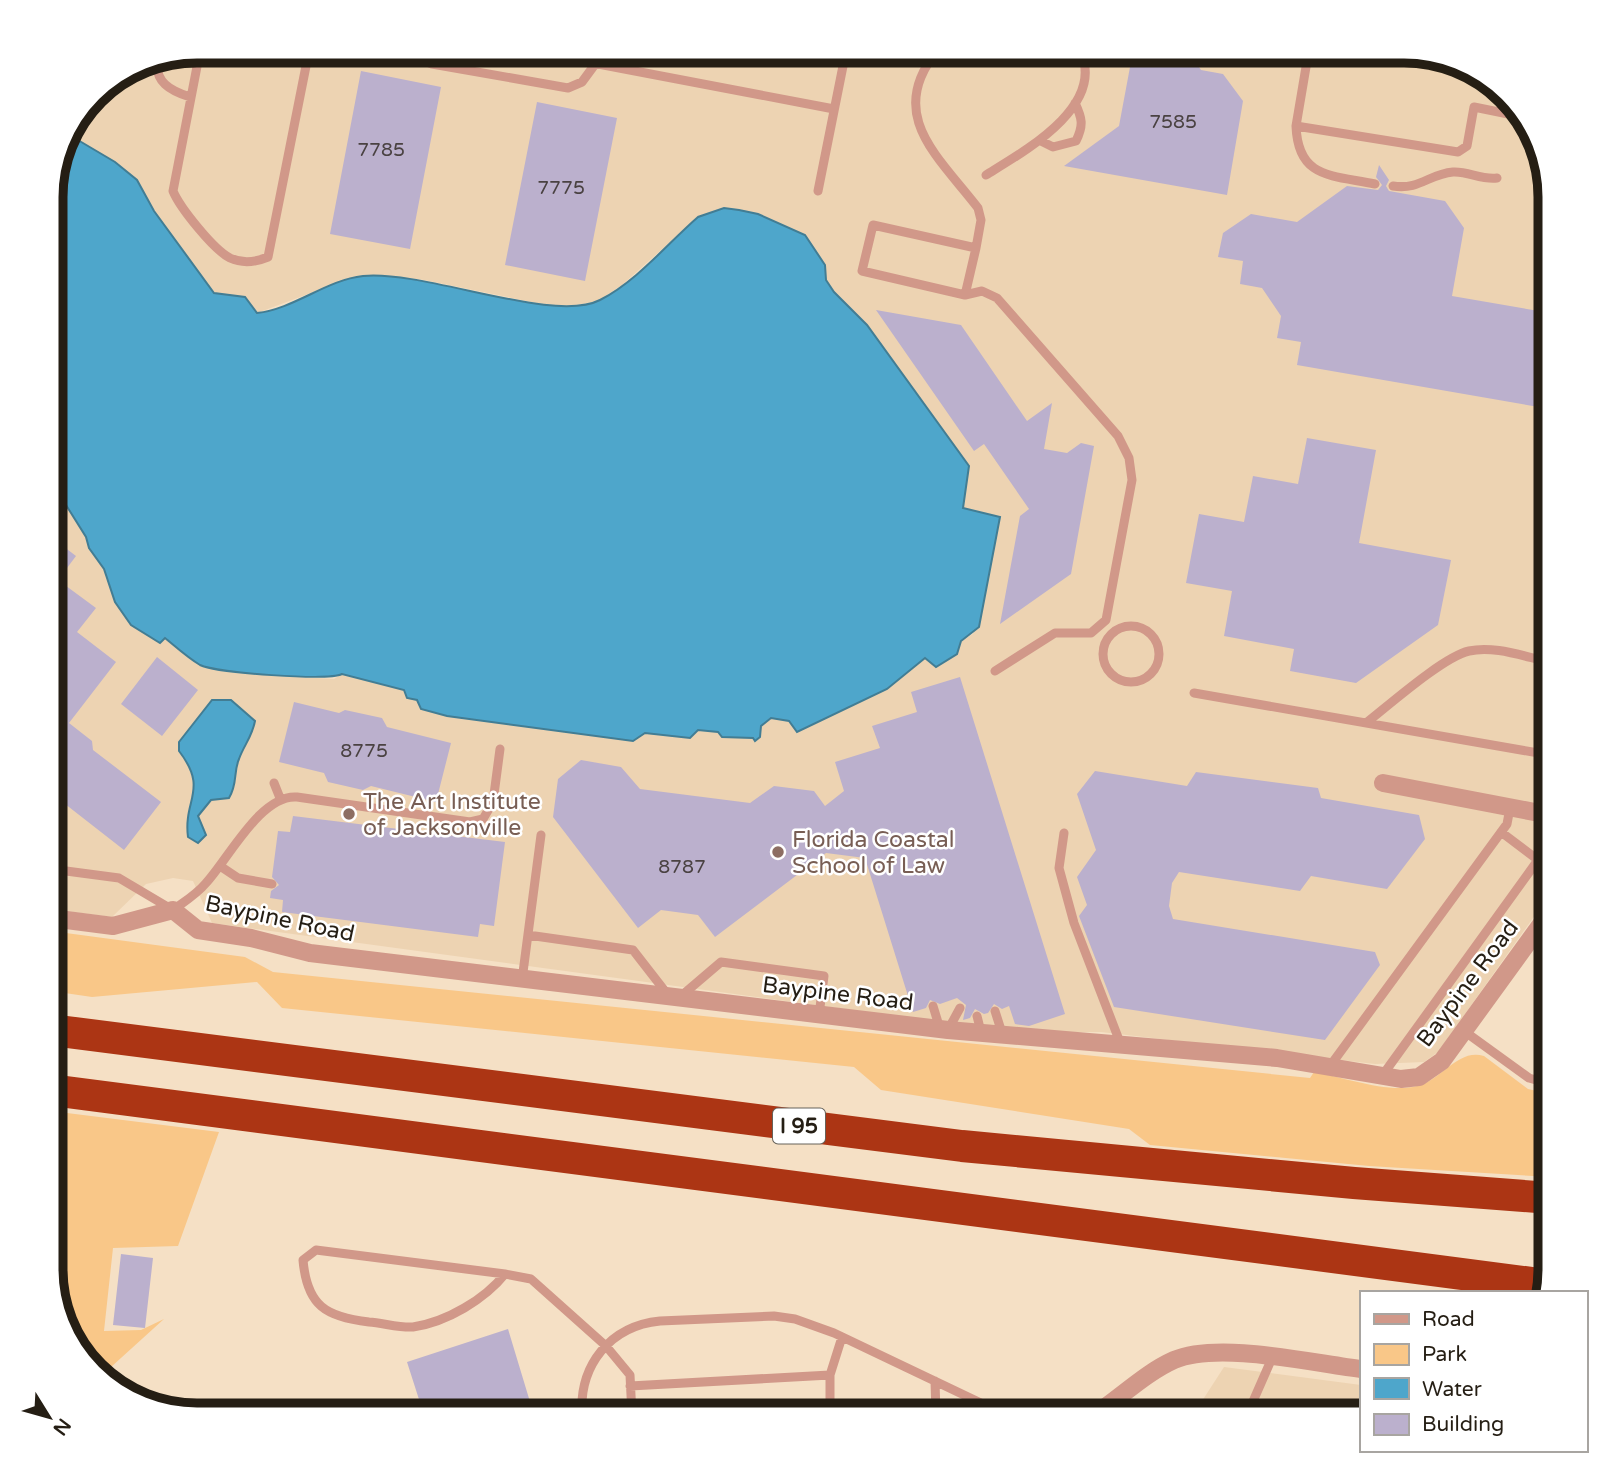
<svg xmlns="http://www.w3.org/2000/svg" width="1601" height="1466" font-family="'Varela Round',sans-serif">
<rect width="100%" height="100%" fill="#f5e0c5"/>
<path fill="#edd3b2" d="M197,51H1413L1468,66L1508,94L1539,141L1550,188V894L1438,1052L1424,1062L1375,1064L1101,1032H1015L212,923L193,881L173,878L146,884L112,917L51,909V481L86,537L89,548L104,569L106,579L164,638L201,666L281,676L334,679L342,674L404,690L447,716L632,741L645,733L690,738L698,730L718,732L732,738L760,736L761,726L771,718H826L887,689L925,658L936,667L957,654L961,641L973,634L1000,517L962,508L969,466L867,325L834,292L826,280L825,265L758,214L724,208L698,217L622,285L598,301L561,308L419,279L346,280L257,313L244,297L214,293L154,211L137,180L115,162L66,133L100,87L141,62Z
M1224,1367L1361,1385V1415H1193Z"/>
<path fill="#f9c788" d="M51,931L245,957L273,972L1310,1078L1314,1072C1343,1077 1389,1094 1417,1086C1442,1080 1458,1048 1484,1056L1528,1089L1550,1094V1177L1369,1166L1150,1145L1129,1129L881,1090L854,1067L282,1008L257,982L92,997L51,991Z
M51,1111L219,1132L178,1246L113,1248L104,1331L141,1330L164,1319L100,1377L93,1372L62,1325L51,1278Z"/>
<path fill="#4ea6cb" stroke="#427d94" stroke-width="2" d="M66,133L115,162L137,180L154,211L214,293L245,297L257,313C294,309 326,280 363,276C426,270 553,324 600,300C637,281 667,244 698,217L724,208L739,210L758,214L805,235L825,265L826,280L834,292L867,325L969,466L963,508L1000,517L979,627L961,641L957,654L936,667L925,658L887,689L797,732L789,721L771,718L761,726L760,737L755,741L753,738L722,737L718,732L698,730L690,738L645,733L633,741L447,716L421,709L417,700L407,698L404,690L342,674C328,681 216,673 200,665C188,658 176,647 165,638L160,643L131,625L115,602L104,569L89,548L86,537L51,481V187Z
M212,700H231L255,721C252,737 244,745 239,759C233,773 238,783 229,798L211,800L198,816L206,835L198,843L188,837C183,799 209,790 179,751V742Z"/>
<path fill="#bbb0cd" d="M1133,51H1188L1201,70L1223,74L1243,101L1227,195L1064,166L1119,126Z
M361,71L441,87L410,249L330,234Z
M537,102L617,118L585,281L505,265Z
M1379,165L1389,180L1386,186L1389,191L1445,201L1464,228L1452,296L1550,313V409L1297,365L1301,342L1277,338L1281,316L1262,288L1240,284L1243,261L1218,257L1223,233L1251,214L1297,222L1347,186L1378,190L1382,185L1376,177Z
M876,310L961,325L1027,421L1052,403L1044,449L1067,453L1081,443L1094,446L1071,574L1000,624L1020,516L1029,509L984,444L974,451Z
M1307,438L1376,450L1359,543L1451,560L1438,625L1356,683L1290,671L1294,649L1224,636L1232,591L1186,583L1199,514L1244,522L1253,476L1298,484Z
M51,537L76,556L58,580L96,608L77,632L116,662L69,723L92,741L93,750L161,802L124,850L51,793V662L57,654L51,649Z
M157,657L198,690L162,736L121,704Z
M960,677L1065,1014L1029,1026L1015,1024L1009,1006L1002,1009L994,1004L988,1013L984,1014L975,1009L970,1018L963,1020L966,1005L957,998L940,1004L930,1000L926,1008L913,1012L865,858L826,853L715,937L698,915L661,910L638,928L553,817L558,779L581,760L621,767L640,789L750,803L774,786L814,791L825,806L844,791L835,762L880,748L872,726L917,712L911,692Z
M294,702L339,713L345,710L382,718L387,727L451,743L436,802L371,786L363,790L328,782L324,773L279,762Z
M1095,771L1187,786L1196,772L1318,788L1321,798L1419,815L1425,839L1387,889L1311,876L1300,891L1179,872L1172,883L1169,906L1173,919L1375,952L1380,965L1325,1040L1114,1007L1079,916L1087,905L1077,877L1096,850L1077,794Z
M293,816L505,842L494,926L480,924L478,937L282,912L283,900L270,898L271,891L279,885L272,877L278,831L290,832Z
M121,1254L153,1258L145,1328L113,1325Z
M508,1329L534,1415H424L407,1362Z"/>
<g fill="none" stroke-linecap="round" stroke-linejoin="round">
<path stroke="#9d8d7a" stroke-width="2.5" stroke-dasharray="5 3.5" stroke-linecap="butt" d="M155,1407L183,1406L200,1415"/>
<path stroke="#d19889" stroke-width="9" d="M200,51L173,191C180,208 214,250 230,258C243,264 256,262 268,257L309,51
M414,51L422,60L432,64L568,88L582,82L596,63
M530,51L834,109
M937,51C885,115 939,157 978,208L981,220L976,248
M1311,51L1306,67L1296,126L1458,152L1467,146L1474,107L1523,117
M1402,51L1444,59
M158,58C153,82 171,91 190,97
M1296,126C1298,179 1332,175 1375,184
M1041,141L1053,147L1076,141C1084,125 1082,118 1075,103
M986,175C1023,152 1107,106 1080,51
M1393,186C1420,190 1429,174 1453,172C1468,171 1481,180 1497,178
M818,191L846,51
M965,295L976,248L873,225L862,271L965,295L982,291L997,298L1118,436L1129,458L1132,480L1106,620L1091,633H1055L995,671
M1103 654a28 28 0 1 1 56 0a28 28 0 1 1-56 0Z
M1194,693L1550,755
M1366,723C1389,705 1443,657 1469,651C1494,645 1525,657 1550,662
M274,783L280,798
M1064,833L1059,868L1074,923L1121,1045
M220,866L238,878L272,884
M51,869L119,878L173,910C184,902 197,894 206,883C229,858 261,794 297,797L470,822L483,819L493,802L500,749
M528,935L633,950L668,995
M522,980L541,835
M680,997L721,962L824,976L819,1015
M933,1006L940,1029
M995,1011L1002,1033
M977,1016L981,1032
M948,1030L960,1008
M1464,1031L1529,1078L1550,1084
M1330,1066L1507,824L1510,808
M1382,1076L1538,860L1501,832
M505,1274C485,1299 447,1322 413,1327C400,1328 383,1323 369,1322C326,1317 307,1306 303,1260L316,1250L505,1274L531,1279L606,1346L630,1375L632,1415
M935,1381L936,1414
M630,1386L830,1375
M582,1415C579,1365 610,1326 660,1321L774,1316L795,1319L834,1333L1006,1415
M830,1415V1375L842,1337
M888,1415L936,1411
M1247,1415L1272,1358"/>
<path stroke="#d19889" stroke-width="18" d="M1383,783L1550,815
M51,918L113,926L173,910L198,930L251,938L310,953L948,1030L1277,1058L1401,1079L1419,1077L1442,1061L1550,912
M1094,1415C1120,1398 1145,1373 1174,1360C1218,1341 1312,1363 1361,1369"/>
<path stroke="#ac3514" stroke-width="32" d="M51,1030L962,1146L1354,1183L1550,1198
M51,1090L1547,1285"/>
</g>
<g fill="#8d6e63" stroke="#fff" stroke-width="2.5">
<circle cx="349" cy="814" r="7"/>
<circle cx="778" cy="852" r="7"/>
</g>
<g text-anchor="middle" stroke-width="5" stroke-linejoin="round" paint-order="stroke">
<g font-size="19" fill="#4a4242">
<text x="1173" y="128">7585</text>
<text x="381" y="156">7785</text>
<text x="561" y="194">7775</text>
<text x="364" y="757">8775</text>
<text x="682" y="873">8787</text>
</g>
<rect fill="#fff" stroke="#66625a" stroke-width="2" x="773" y="1108.5" width="52" height="35" rx="5"/>
<g font-size="21" font-weight="bold" fill="#251e14">
<text x="799" y="1133">I 95</text>
</g>
<g font-size="23" fill="#785e54" stroke="#fff" text-anchor="start">
<text x="363" y="809">The Art Institute<tspan x="363" dy="26">of Jacksonville</tspan></text>
<text x="792" y="847">Florida Coastal<tspan x="792" dy="26">School of Law</tspan></text>
</g>
<g font-size="23" fill="#251e14" stroke="#fff">
<text transform="translate(280 918) rotate(12)" y="8">Baypine Road</text>
<text transform="translate(1467 983) rotate(-53)" y="8">Baypine Road</text>
<text transform="translate(838 993) rotate(7)" y="8">Baypine Road</text>
</g>
</g>
<path d="M0 0H1601V1466H0ZM197 63H1404A134 134 0 0 1 1538 197V1269A134 134 0 0 1 1404 1403H197A134 134 0 0 1 63 1269V197A134 134 0 0 1 197 63Z" fill="#fff" fill-rule="evenodd"/>
<path fill="none" stroke="#251e14" stroke-width="9" d="M197 63H1404A134 134 0 0 1 1538 197V1269A134 134 0 0 1 1404 1403H197A134 134 0 0 1 63 1269V197A134 134 0 0 1 197 63Z"/>
<rect x="1360" y="1291" width="228" height="161" fill="#ffffff" stroke="#a8a5a1" stroke-width="2"/>
<rect x="1374" y="1314" width="35" height="10" fill="#d19889" stroke="#a8a5a1" stroke-width="2"/>
<text x="1422" y="1326" font-size="21" fill="#251e14">Road</text>
<rect x="1374" y="1344" width="35" height="21" fill="#f9c788" stroke="#a8a5a1" stroke-width="2"/>
<text x="1422" y="1361" font-size="21" fill="#251e14">Park</text>
<rect x="1374" y="1378" width="35" height="21" fill="#4ea6cb" stroke="#a8a5a1" stroke-width="2"/>
<text x="1422" y="1396" font-size="21" fill="#251e14">Water</text>
<rect x="1374" y="1414" width="35" height="21" fill="#bbb0cd" stroke="#a8a5a1" stroke-width="2"/>
<text x="1422" y="1431" font-size="21" fill="#251e14">Building</text>
<g transform="translate(49 1417) rotate(127)" stroke="#ffffff" stroke-width="5" paint-order="stroke">
<path d="M0-5L12 26L0 18L-12 26Z" fill="#251e14"/>
<text y="-10" font-size="19" font-weight="bold" text-anchor="middle" fill="#251e14">N</text>
</g>
</svg>
